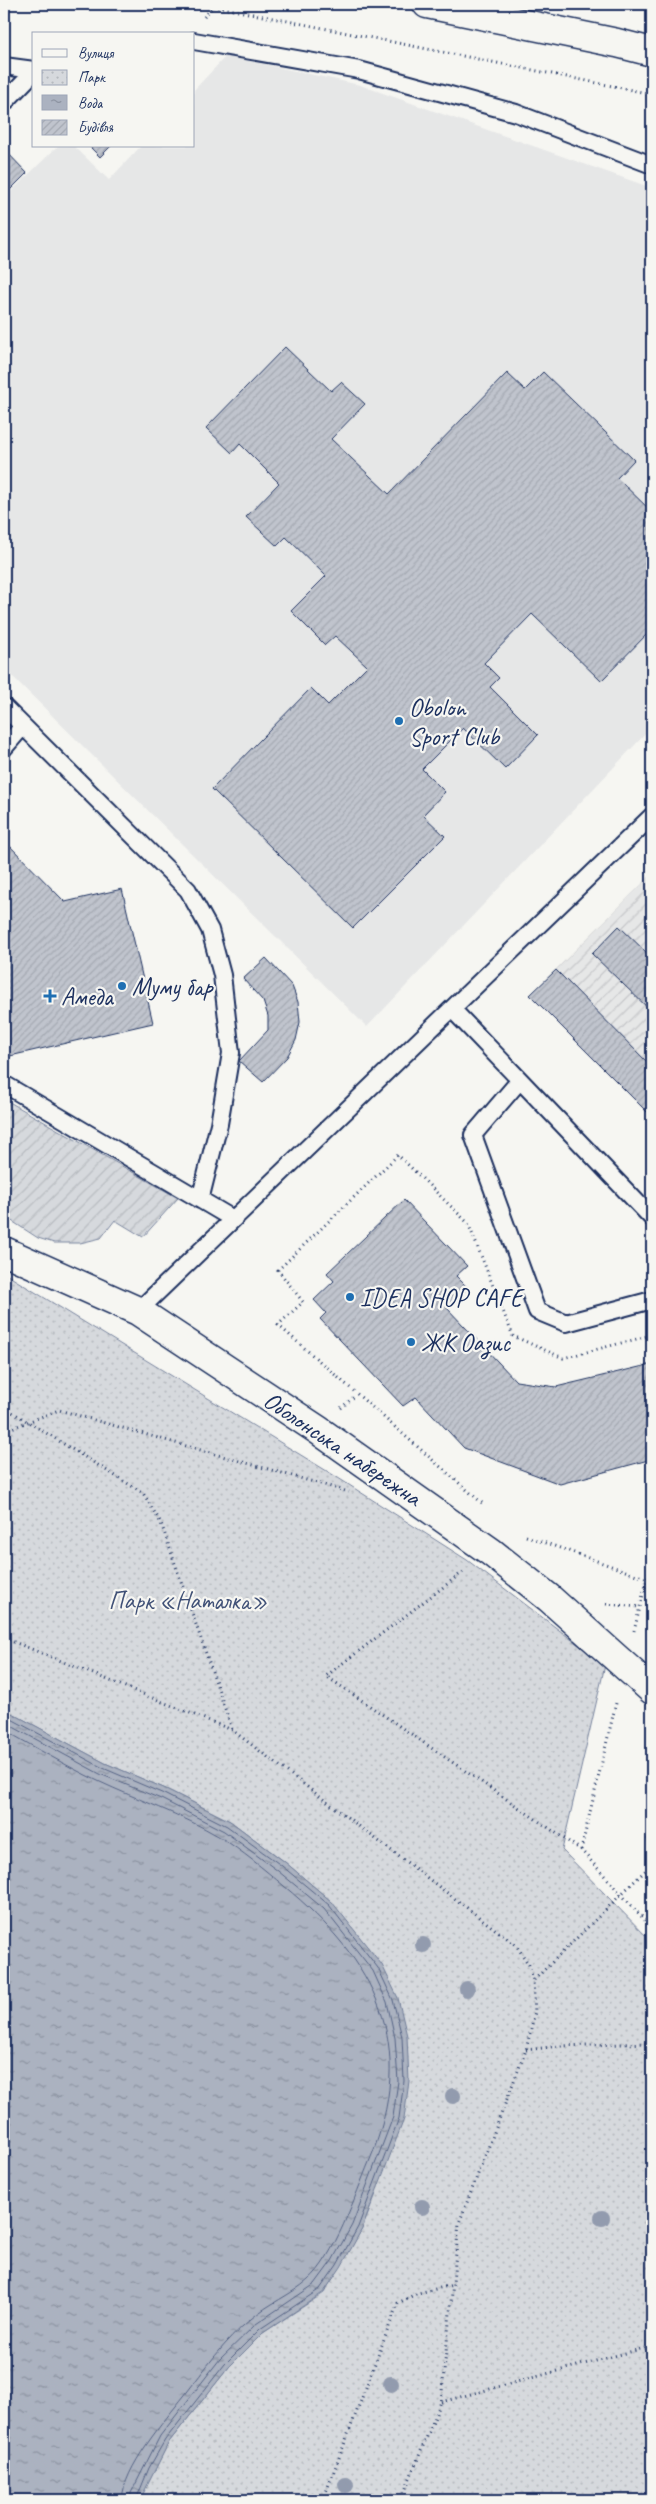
<svg xmlns="http://www.w3.org/2000/svg" width="656" height="2504" font-family="Caveat,sans-serif">
<defs>
<pattern id="industrial-furrows" width="10" height="10" patternUnits="userSpaceOnUse" patternTransform="scale(1.25)"><rect width="10" height="10" fill="#e6e7e7"/><path d="M-1 1l2-2M0 10L10 0M9 11l2-2" fill="none" stroke="#c5c6c9"/></pattern>
<pattern id="park-dots" width="8" height="8" patternUnits="userSpaceOnUse" patternTransform="scale(1.25)"><rect width="8" height="8" fill="#d6d9dd"/><path d="M2 2h.1M6 6h.1" fill="none" stroke="#b7bbc0" stroke-width="1.8" stroke-linecap="round"/></pattern>
<pattern id="garden-furrows" width="10" height="10" patternUnits="userSpaceOnUse" patternTransform="scale(1.25)"><rect width="10" height="10" fill="#d6d9dd"/><path d="M-1 1l2-2M0 10L10 0M9 11l2-2" fill="none" stroke="#b7bbc0"/></pattern>
<pattern id="water-ripples" width="26" height="14" patternUnits="userSpaceOnUse" patternTransform="scale(1.25)"><rect width="26" height="14" fill="#abb2c0"/><path d="M2 4q2-2 4 0t4 0M15 11q2-2 4 0t4 0" fill="none" stroke="#8a919f"/></pattern>
<pattern id="building-hatch" width="6" height="6" patternUnits="userSpaceOnUse" patternTransform="scale(1.25)"><rect width="6" height="6" fill="#c0c4cd"/><path d="M-1 1l2-2M0 6l6-6M5 7l2-2" fill="none" stroke="#a4a9b2"/></pattern>
</defs>
<rect width="100%" height="100%" fill="#f6f6f2"/>
<filter id="ink" filterUnits="userSpaceOnUse"><feTurbulence type="fractalNoise" baseFrequency=".02" numOctaves="2"/><feDisplacementMap in="SourceGraphic" scale="10" xChannelSelector="R" yChannelSelector="G"/><feConvolveMatrix kernelMatrix="1 2 1 2 8 2 1 2 1" color-interpolation-filters="sRGB"/></filter>
<g filter="url(#ink)">
<path fill="#e6e7e7" d="M226,56L360,85L652,188V727L367,1027L4,668V198L58,146H74L109,180L141,146H194V90Z"/>
<path fill="url(#industrial-furrows)" d="M652,874V1117L530,995Z"/>
<path fill="url(#park-dots)" stroke="#78849e" d="M4,1273L335,1476L467,1560L605,1665L562,1850L652,1942V2500H143L140,2498L169,2442L229,2367L263,2333L324,2293L362,2229L376,2194L332,1902L285,1862L230,1821L166,1789L105,1763L4,1709Z"/>
<path fill="url(#garden-furrows)" stroke="#78849e" d="M4,1099L178,1198L143,1237L115,1220L101,1238L80,1243H54L38,1238L4,1216Z"/>
<path fill="url(#water-ripples)" stroke="#717e99" d="M4,1709L105,1763L166,1789L230,1821L285,1862L332,1902L382,1965L398,1998L407,2036L409,2081L404,2119L362,2229L341,2267L324,2292L263,2333L229,2367L169,2442L141,2498L143,2500H4Z"/>
<g fill="none" stroke-linecap="round" stroke-linejoin="round">
<path stroke="#556385" stroke-width="1" d="M4,1715L103,1768L164,1794L227,1826L282,1866L329,1905L378,1968L393,2000L402,2037L404,2081L399,2118L358,2227L337,2265L320,2289L260,2329L225,2364L165,2440L149,2468L136,2500
M4,1722L100,1774L161,1799L224,1831L278,1871L324,1909L373,1971L387,2002L395,2038L398,2081L393,2117L352,2225L332,2261L315,2284L256,2324L220,2359L160,2436L131,2493L130,2500
M4,1730C35,1747 66,1766 98,1781C138,1800 181,1814 220,1837C242,1851 264,1869 284,1886C376,1962 419,2044 369,2162C356,2193 334,2259 308,2280C291,2295 268,2304 251,2319C224,2341 205,2369 184,2396C165,2420 123,2468 122,2500"/>
</g>
<path fill="url(#building-hatch)" stroke="#1b2f5e" d="M89,146H111L100,157Z
M4,149L27,173L4,196Z
M285,347L331,391L341,382L365,404L331,439L389,494L507,373L525,390L543,372L634,460L617,478L652,512V629L601,681L532,614L484,663L499,678L490,687L538,735L505,769L463,728L422,769L445,792L423,815L445,836L353,928L212,789L311,688L328,705L367,666L335,636L325,645L291,611L326,576L286,537L277,546L246,517L279,483L240,444L232,453L206,428Z
M4,840L65,902L122,889L153,1023L10,1056L4,1026Z
M619,926L647,953L652,947V1012L592,954Z
M266,958L292,986L298,1002L300,1022L296,1040L287,1057L263,1082L239,1061L268,1030V1016L263,1001L243,979Z
M556,970L652,1067V1117L530,995Z
M404,1200L467,1266L456,1276L468,1288L447,1308L516,1381L556,1387L652,1364V1459L560,1484L464,1448L416,1397L403,1406L320,1319L326,1313L314,1300L334,1281L327,1273Z
M652,1821V1855L647,1839Z"/>
<g fill="none" stroke-linecap="round" stroke-linejoin="round">
<defs>
<path id="lane" d="M194,41L359,70L516,113L652,165
M4,66L34,70
M4,103L34,72
M4,707L188,890L210,930L222,975L231,1053L219,1124L200,1200
M4,748L23,726
M452,1009L652,1218
M520,1080L473,1135L537,1311L566,1323L652,1300
M4,1084L233,1219
M138,1311L652,816"/>
<path id="street" d="M4,1251L138,1311L318,1430L491,1552L549,1598L652,1690"/>
<path id="secondary" d="M427,4L617,43L652,52"/>
</defs>
<use href="#lane" stroke="#1b2f5e" stroke-width="20"/>
<use href="#street" stroke="#1b2f5e" stroke-width="31"/>
<use href="#secondary" stroke="#1b2f5e" stroke-width="31"/>
<path stroke="#1b2f5e" stroke-width="3" stroke-dasharray="1 4" stroke-linecap="butt" d="M203,4L652,94
M204,17L213,6
M4,1407L143,1493L161,1523L232,1729
M341,1408L356,1395
M4,1431L59,1410L349,1492
M482,1503L278,1325L303,1302L278,1270L398,1155L468,1223L513,1336L563,1358L652,1335
M526,1536L648,1579
M463,1572L326,1676L581,1850L652,1928
M606,1604L640,1607
M634,1631L652,1559
M4,1638L232,1730L516,1945L529,1965L533,1980L535,2012L526,2050L459,2223L441,2402L401,2500
M581,1850L616,1703
M534,1980L652,1864
M526,2050L558,2046L652,2043
M441,2402L652,2346
M323,2500L398,2303L418,2293L453,2285"/>
<use href="#lane" stroke="#f6f6f2" stroke-width="16"/>
<use href="#street" stroke="#f6f6f2" stroke-width="28"/>
<use href="#secondary" stroke="#f6f6f2" stroke-width="28"/>
</g>
<g fill="#929bae">
<circle cx="423" cy="1945" r="8"/>
<circle cx="467" cy="1989" r="8"/>
<circle cx="453" cy="2096" r="8"/>
<circle cx="422" cy="2207" r="8"/>
<circle cx="602" cy="2218" r="8"/>
<circle cx="391" cy="2384" r="8"/>
<circle cx="346" cy="2485" r="8"/>
</g>
</g>
<g fill="#1f6fb2" stroke="#f6f6f2" stroke-width="2">
<circle cx="399" cy="721" r="5"/>
<circle cx="122" cy="986" r="5"/>
<path d="M47.5 988.5h5v5h5v5h-5v5h-5v-5h-5v-5h5z"/>
<circle cx="350" cy="1297" r="5"/>
<circle cx="411" cy="1342" r="5"/>
</g>
<g text-anchor="middle" stroke-width="4.5" stroke-linejoin="round" paint-order="stroke">
<g font-size="25" fill="#1b2f5e" stroke="#f6f6f2" text-anchor="start">
<text x="409" y="716">Obolon<tspan x="409" dy="29">Sport Club</tspan></text>
<text x="132" y="995">Муму бар</text>
<text x="61" y="1005">Амеда</text>
<text x="360" y="1306">IDEA SHOP CAFE</text>
<text x="421" y="1351">ЖК Оазис</text>
</g>
<g font-size="25" fill="#1b2f5e" stroke="#f6f6f2">
<text transform="translate(343 1448) rotate(34)" y="9">Оболонська набережна</text>
</g>
<g font-size="25" fill="#405177" stroke="#f6f6f2">
<text x="188" y="1609">Парк «Наталка»</text>
</g>
</g>
<rect width="656" height="2504" fill="none" stroke="#f6f6f2" stroke-width="20"/>
<rect x="10" y="10" width="636" height="2484" fill="none" stroke="#1b2f5e" stroke-width="2" filter="url(#ink)"/>
<rect x="32" y="32" width="162" height="115" fill="#f6f6f2" stroke="#9ea6b7"/>
<rect x="42" y="49" width="25" height="8" fill="#f6f6f2" stroke="#9ea6b7"/>
<text x="78" y="58" font-size="15" fill="#1b2f5e">Вулиця</text>
<rect x="42" y="70" width="25" height="15" fill="url(#park-dots)" stroke="#9ea6b7"/>
<text x="78" y="82" font-size="15" fill="#1b2f5e">Парк</text>
<rect x="42" y="95" width="25" height="15" fill="url(#water-ripples)" stroke="#9ea6b7"/>
<text x="78" y="108" font-size="15" fill="#1b2f5e">Вода</text>
<rect x="42" y="120" width="25" height="15" fill="url(#building-hatch)" stroke="#9ea6b7"/>
<text x="78" y="132" font-size="15" fill="#1b2f5e">Будівля</text>
</svg>
